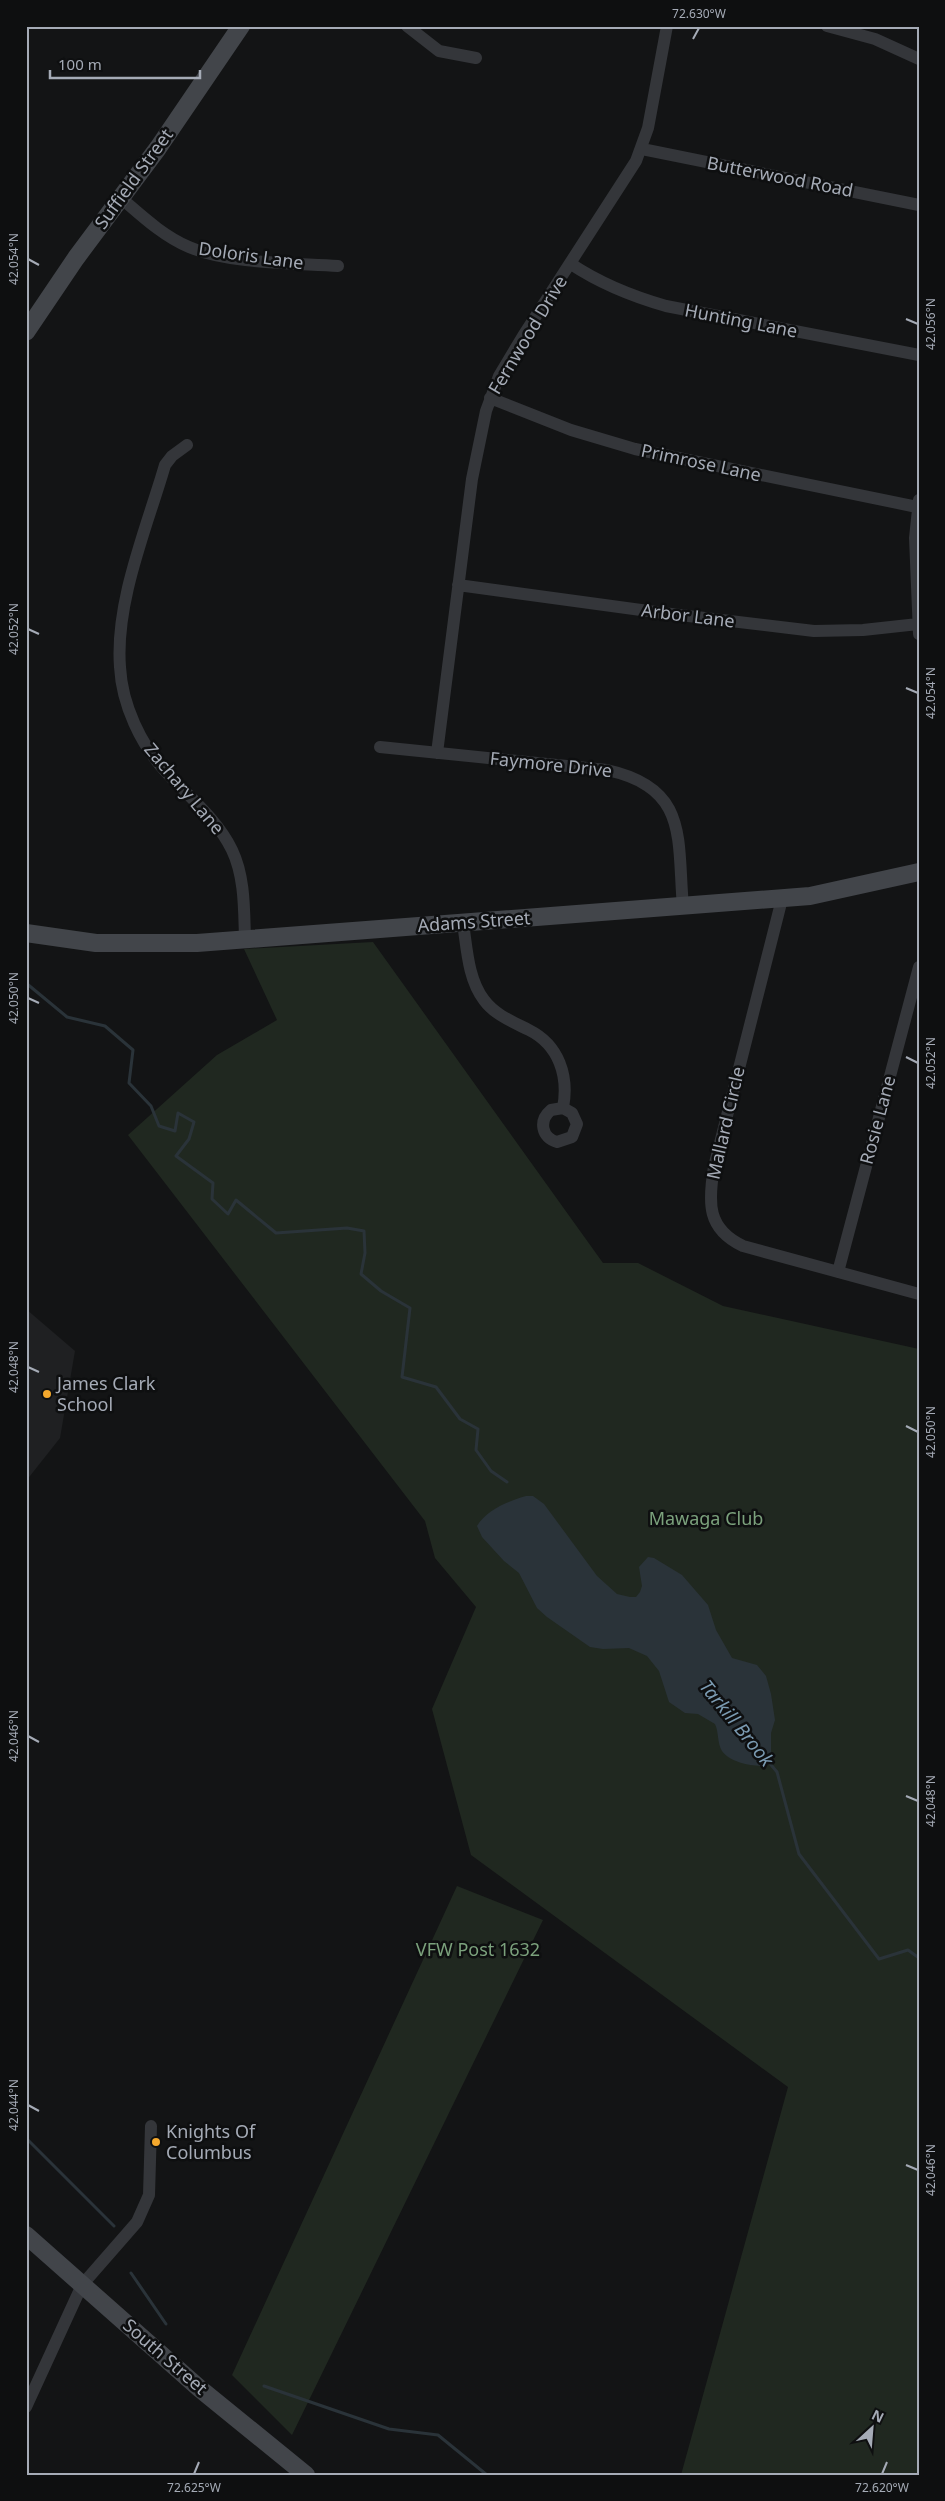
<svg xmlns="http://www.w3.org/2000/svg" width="945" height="2501" font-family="'Noto Sans',sans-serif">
<rect width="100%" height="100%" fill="#131415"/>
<path fill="#1f2022" d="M26,1309L75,1351L60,1438L26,1481Z"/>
<path fill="#202820" d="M373,942L603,1263H638L723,1306L919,1349V2475H681L788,2087L471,1855L432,1709L476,1607L435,1558L425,1521L128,1135L217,1055L277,1020L244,949Z
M457,1886L543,1920L292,2435L232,2375Z"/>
<path fill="#2a3339" d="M526,1496H533L544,1504L597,1576L617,1594L630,1597H636L640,1592L642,1586L639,1567L648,1557L654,1558L682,1575L708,1605L716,1630L732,1658L757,1665L766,1676L771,1694L775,1720L771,1733V1759L768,1764C757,1769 729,1762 722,1751C717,1743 719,1732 715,1724L698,1714L685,1713L669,1702L659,1671L647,1656L629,1648L603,1649L590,1647L547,1617L537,1608L519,1573L504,1561L482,1537L477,1526C487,1509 509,1501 526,1496Z"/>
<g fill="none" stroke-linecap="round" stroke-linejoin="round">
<path stroke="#2a3339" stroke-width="3" d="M26,983L67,1017L105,1026L133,1050L129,1083L151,1106L159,1126L175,1131L178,1113L194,1122L189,1139L176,1156L213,1183L212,1199L228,1214L236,1200L276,1233L347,1228L364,1231L365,1253L361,1274L381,1291L410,1308L402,1377L436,1387L460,1419L478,1429L476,1450L491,1471L507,1482
M767,1760L777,1772L799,1854L879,1959L908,1950L919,1958
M26,2138L114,2226
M131,2273L166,2324
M264,2386L389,2429L438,2435L487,2475"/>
<path stroke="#34363a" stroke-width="12" d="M407,26L439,51L476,58
M827,26L875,39L919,59
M642,149L919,205
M121,198C142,216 163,236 189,247C229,264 294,263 338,266
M571,264C601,284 631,296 666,306L919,355
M490,398L571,430L635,449L917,507
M187,445L172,456L165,465C147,527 115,602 120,667C122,705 141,745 166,772C189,797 217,819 232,850C245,877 244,910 245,939
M919,500L915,538L919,634
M458,585L663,613L814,631L863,630L918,624
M380,747L607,770C689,788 677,838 683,907
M437,753L472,479L486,411L499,376L523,336L636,161L648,128L667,26
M782,899L714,1167C708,1203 707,1229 743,1246L919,1294
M463,923C467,949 468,979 484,1000C495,1015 513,1022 529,1030C559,1045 569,1076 563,1108L572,1113L577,1124L572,1137L557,1142C542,1138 538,1121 551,1110L563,1108
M838,1272L919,967
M26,2407L82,2285L137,2222L149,2195L151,2126"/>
<path stroke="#42454a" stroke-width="18" d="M26,332L76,258L158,148L241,26
M26,933L96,943H197L810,896L919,872
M26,2235L199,2388L306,2475"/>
</g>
<path fill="none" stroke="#a5abb6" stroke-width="2" d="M693,39L699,28M28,259L39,265M906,319L918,324M28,629L39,634M906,688L918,693M28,998L39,1003M906,1057L918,1063M28,1367L39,1372M906,1426L918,1432M28,1736L39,1742M906,1796L918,1801M28,2105L39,2111M906,2165L918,2170M194,2474L199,2462M882,2474L887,2462"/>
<g fill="#f4a82d" stroke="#0e0f10" stroke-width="2">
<circle cx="47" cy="1394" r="5"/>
<circle cx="156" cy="2142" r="5"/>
</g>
<g text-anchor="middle" stroke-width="5" stroke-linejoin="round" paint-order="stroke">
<g font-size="18" fill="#a5abb6" stroke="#0e0f10">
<text transform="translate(780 177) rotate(11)" y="6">Butterwood Road</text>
<text transform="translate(134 179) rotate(-54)" y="6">Suffield Street</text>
<text transform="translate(251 256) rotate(8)" y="6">Doloris Lane</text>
<text transform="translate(741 321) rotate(11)" y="6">Hunting Lane</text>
<text transform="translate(528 335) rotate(-59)" y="6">Fernwood Drive</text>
<text transform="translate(701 463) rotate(12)" y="6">Primrose Lane</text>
<text transform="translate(688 616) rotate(7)" y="6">Arbor Lane</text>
<text transform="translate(551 765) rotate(6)" y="6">Faymore Drive</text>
<text transform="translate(184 789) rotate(50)" y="6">Zachary Lane</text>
<text transform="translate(474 922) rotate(-4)" y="6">Adams Street</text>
<text transform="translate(878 1120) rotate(-75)" y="6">Rosie Lane</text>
<text transform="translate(726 1123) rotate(-77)" y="6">Mallard Circle</text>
<text transform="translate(165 2357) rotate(41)" y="6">South Street</text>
</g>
<g font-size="18" fill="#a5abb6" stroke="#0e0f10" text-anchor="start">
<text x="57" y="1390">James Clark<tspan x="57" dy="21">School</tspan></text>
<text x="166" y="2138">Knights Of<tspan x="166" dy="21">Columbus</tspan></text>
</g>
<g font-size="18" fill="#7ba17c" stroke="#0e0f10">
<text x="706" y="1525">Mawaga Club</text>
<text x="478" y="1956">VFW Post 1632</text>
</g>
<g font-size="19" font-style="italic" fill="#7b9bb2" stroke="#0e0f10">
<text transform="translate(737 1723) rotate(51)" y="7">Tarkill Brook</text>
</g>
</g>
<rect width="945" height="2501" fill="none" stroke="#0e0f10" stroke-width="55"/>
<g transform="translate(872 2428) rotate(26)" stroke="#0e0f10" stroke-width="4" paint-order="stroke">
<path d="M0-4L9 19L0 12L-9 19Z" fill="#a5abb6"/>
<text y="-8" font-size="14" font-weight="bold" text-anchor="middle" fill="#a5abb6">N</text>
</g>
<path d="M50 70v8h150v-8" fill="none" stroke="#a5abb6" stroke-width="2.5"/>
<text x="58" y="70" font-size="15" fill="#a5abb6" stroke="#0e0f10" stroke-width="4" paint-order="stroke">100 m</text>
<rect x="28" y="28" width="890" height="2446" fill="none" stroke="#a5abb6" stroke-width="2"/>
<g font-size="12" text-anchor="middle" fill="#a5abb6">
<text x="699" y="18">72.630°W</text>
<text transform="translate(14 259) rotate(-90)" y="4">42.054°N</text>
<text transform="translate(931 324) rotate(-90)" y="4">42.056°N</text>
<text transform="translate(14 629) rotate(-90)" y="4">42.052°N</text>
<text transform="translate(931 693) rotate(-90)" y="4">42.054°N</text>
<text transform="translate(14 998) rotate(-90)" y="4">42.050°N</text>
<text transform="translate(931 1063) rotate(-90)" y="4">42.052°N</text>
<text transform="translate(14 1367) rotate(-90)" y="4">42.048°N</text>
<text transform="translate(931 1432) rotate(-90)" y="4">42.050°N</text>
<text transform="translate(14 1736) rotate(-90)" y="4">42.046°N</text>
<text transform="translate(931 1801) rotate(-90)" y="4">42.048°N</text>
<text transform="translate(14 2105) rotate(-90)" y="4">42.044°N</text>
<text transform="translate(931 2170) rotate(-90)" y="4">42.046°N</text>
<text x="194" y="2492">72.625°W</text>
<text x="882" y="2492">72.620°W</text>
</g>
</svg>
